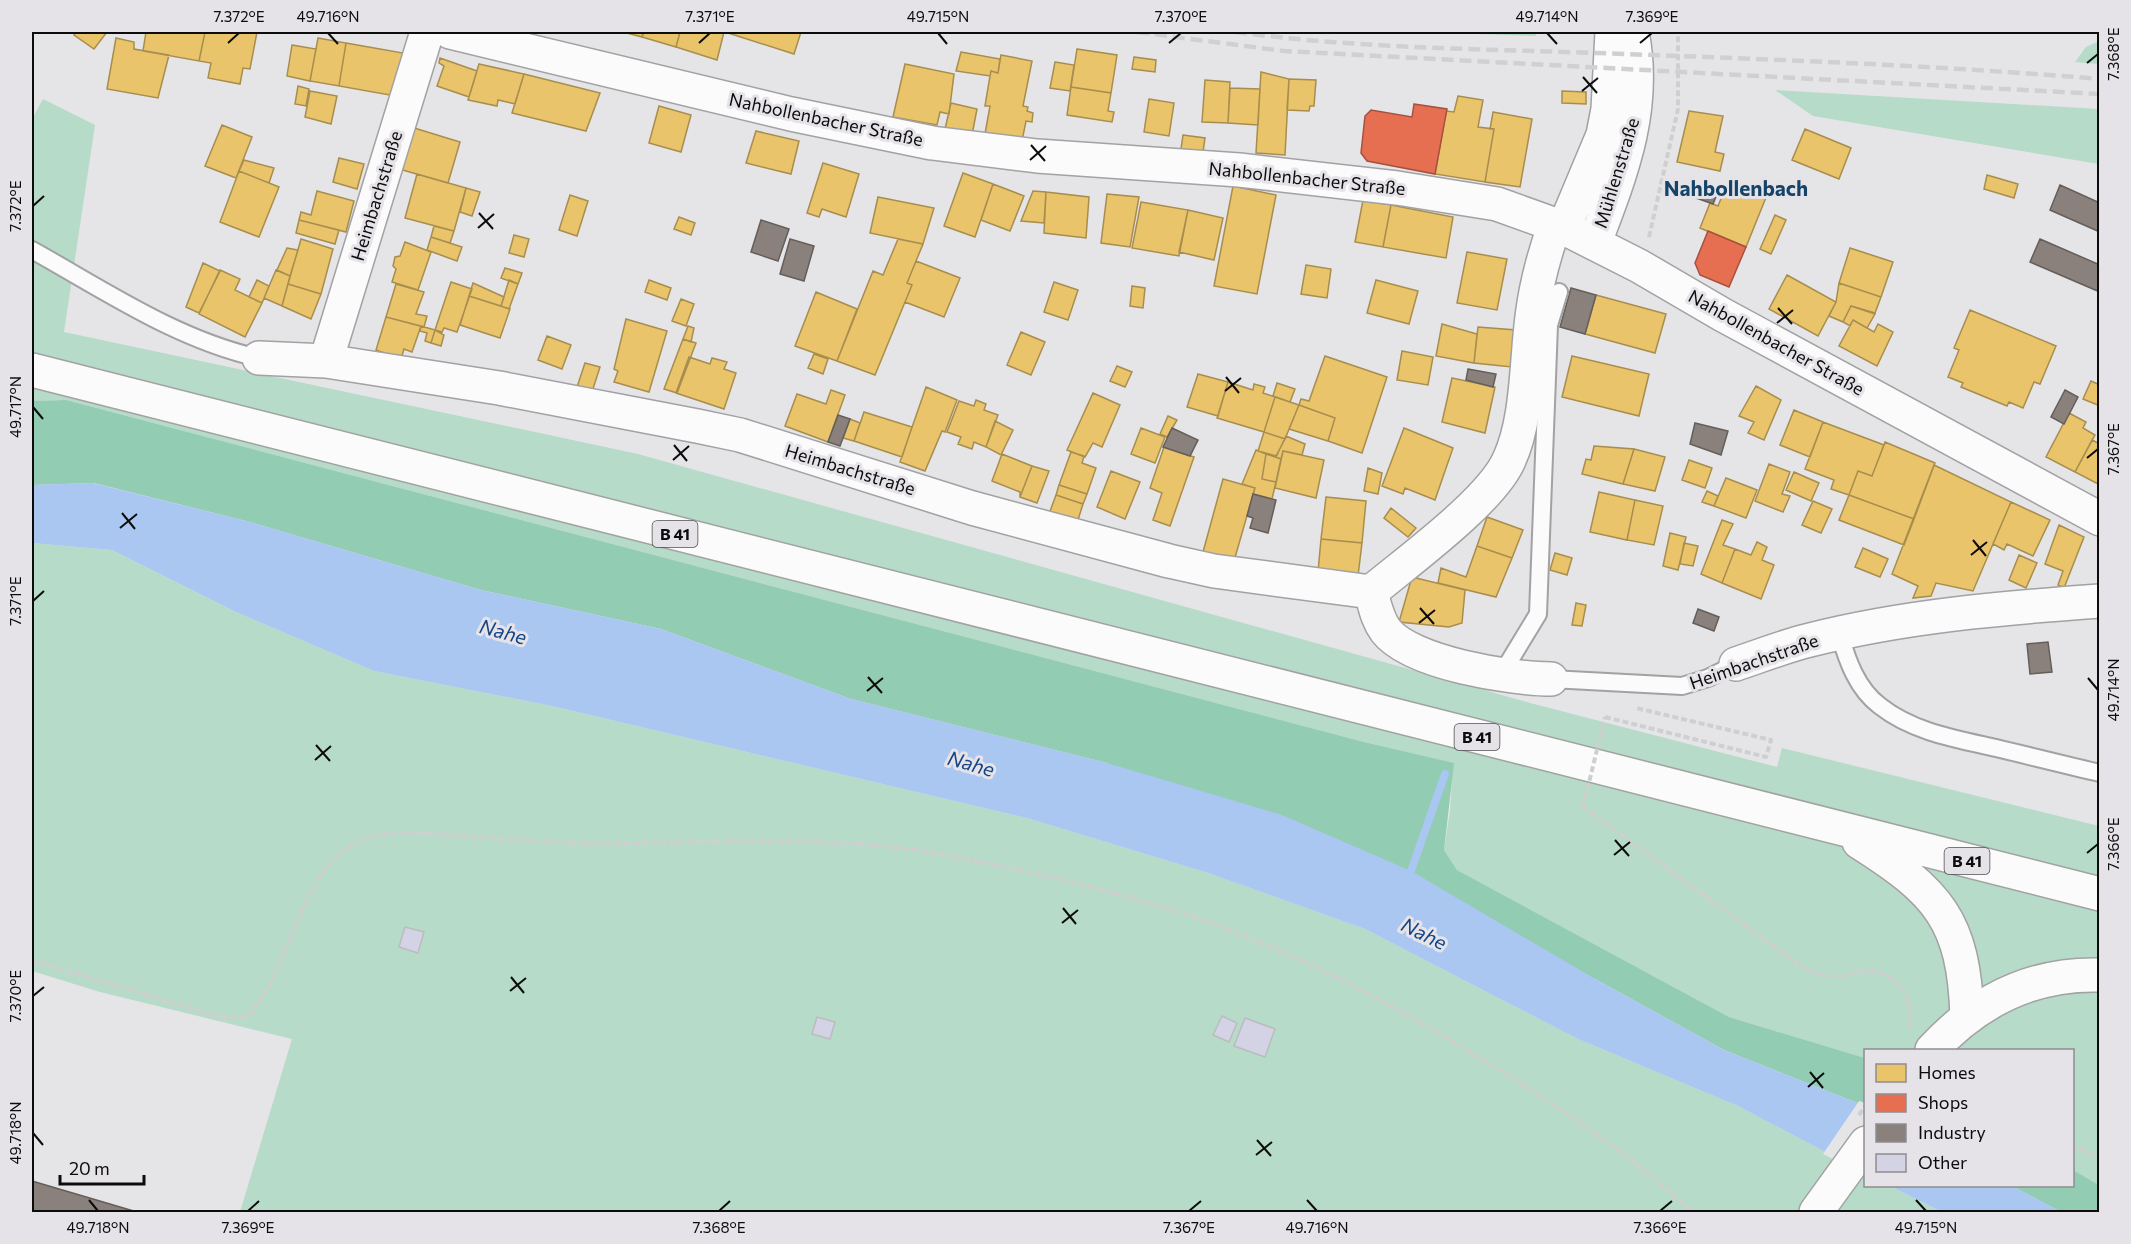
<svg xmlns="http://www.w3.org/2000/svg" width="2131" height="1244" font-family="Commissioner,sans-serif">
<rect width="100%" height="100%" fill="#e5e4e7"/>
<path fill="#b6dbc8" d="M1424,32H1536V36Z
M2099,41V64L2075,62L2086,47Z
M1775,90L2099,109V164L1813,116Z
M43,99L95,125L64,332L638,454L1534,704L1777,767L1782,748L2099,826V1185L2073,1170L2072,1050H1866L1865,1058L1729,1017L1457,870L1444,850L1450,811L1453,763L1364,742L66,400L32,401V119Z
M32,543L112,550L238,613L374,671L552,706L1027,818L1208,873L1365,929L1578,1039L1738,1106L1865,1173L1866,1186H1890L1942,1212H240L292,1039L100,992L32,971Z"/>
<path fill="#92ccb2" d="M66,400L1364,742L1454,763L1444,850L1457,870L1729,1017L1865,1058V1106L1724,1050L1597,980L1107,763L851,699L661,629L481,590L250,522L94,483L32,485V401Z
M2073,1170L2099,1185V1212H2061L2012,1186H2072Z"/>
<path fill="#aac7f2" d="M93,483L250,522L481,590L661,629L851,699L1107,763L1282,815L1411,871L1597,980L1724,1050L1865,1106V1173L1738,1106L1578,1039L1365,929L1208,873L1027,818L552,706L374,671L238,613L112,550L32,543V485Z
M1890,1186H2012L2061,1212H1942Z"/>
<path fill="#e5e4e7" d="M1859,1101L1866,1103V1176L1823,1154Z"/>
<path fill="#e9c46a" stroke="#a78d4e" stroke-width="1.5" d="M76,32H107L94,49L74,35Z
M146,32H205L199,61L143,51Z
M205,32H257L250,69L243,68L240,84L208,78L211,63L199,61Z
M623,32H643L642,37Z
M644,32H680L676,47L642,37Z
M680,32H724L717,60L676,47Z
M725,32H801L794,54Z
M116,38L134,42V49L169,55L158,98L107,89Z
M318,38L346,43L339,86L310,81Z
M346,43L403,53L395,96L339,86Z
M292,45L316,49L310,81L287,76Z
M1077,49L1117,55L1111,93L1071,87Z
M961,52L1000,59L998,73L991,71L990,76L956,71Z
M1001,55L1032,61L1023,106L1028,107L1027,111L1033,113L1032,122L1026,121L1022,141L985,134L990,106H985L990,76L991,71L998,73Z
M1134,57L1156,60L1155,72L1132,69Z
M440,58L477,71L469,97L437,86L444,66L439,63Z
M1055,62L1074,65L1070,91L1050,88Z
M479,64L524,74L515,104L498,100L497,106L468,100Z
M905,64L954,74L949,114L940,112L937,125L893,117Z
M1261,72L1289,79L1285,155L1256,153Z
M524,74L600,93L586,131L512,113Z
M1289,79L1316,80L1314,106H1310L1309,111L1287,110Z
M1205,80L1230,82L1228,123L1202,122Z
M298,86L309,89L306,106L295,104Z
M1071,87L1111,93L1108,111L1114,112L1112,122L1067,115Z
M1230,88L1260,89L1258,125L1228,123Z
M310,91L337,96L331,124L305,117Z
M1562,91L1586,92V104L1562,103Z
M1458,96L1483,100L1478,127L1494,129L1485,182L1435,174L1446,111L1454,112Z
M1149,99L1174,103L1169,136L1144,132Z
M951,103L977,109L972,135L945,129Z
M659,106L691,115L681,152L649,143Z
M1689,111L1723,116L1715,152L1724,154L1720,171L1677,162Z
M1493,112L1532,119L1520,187L1485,182L1494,129H1490Z
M222,125L252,137L236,178L205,166Z
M411,127L460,142L448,183L399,169Z
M1805,129L1851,148L1839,179L1792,160Z
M756,131L799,141L791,174L746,163Z
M1183,135L1205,138L1203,152L1181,149Z
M339,158L364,164L357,189L333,182Z
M244,160L274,168L269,183L239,171Z
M823,163L859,174L846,217L822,209L819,217L807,213Z
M239,171L279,187L259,237L220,222Z
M963,173L993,184L975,237L944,226Z
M417,174L466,188L454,231L405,218Z
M1987,175L2018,184L2014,198L1984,189Z
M1729,179L1767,195L1746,247L1700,228L1710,203L1718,206Z
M993,184L1024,196L1010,231L981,220Z
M1233,186L1276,195L1257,294L1214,286Z
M466,188L480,192L472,216L460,212Z
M317,191L354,201L346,232L299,220L301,212L311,215Z
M1033,191L1046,192L1044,223L1021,221Z
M1046,192L1089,197L1086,238L1044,233Z
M1107,194L1139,197L1130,247L1101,243Z
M570,195L588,201L577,236L559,230Z
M878,197L934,208L923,244L870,233Z
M1363,200L1391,205L1383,247L1355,242Z
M1141,202L1188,210L1179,256L1132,248Z
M1391,205L1453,217L1446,258L1383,247Z
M1188,210L1223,218L1214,260L1179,252Z
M1775,215L1786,220L1771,254L1760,249Z
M679,217L695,223L691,235L674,229Z
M299,220L339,230L335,244L296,233Z
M434,226L454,231L450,243L431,237Z
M514,235L529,239L524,257L509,253Z
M431,237L462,247L457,261L427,250Z
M301,239L333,249L321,294L288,284Z
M898,239L923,244L907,283L912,285L875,375L837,361L873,271L883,275Z
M405,242L431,252L418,290L392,282L396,269L393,266L395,257L400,256Z
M287,248L298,250L290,276L277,270Z
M1850,248L1893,262L1881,297L1839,283Z
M1467,252L1507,259L1497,310L1457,303Z
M916,261L960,278L944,317L905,302L912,285L907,283Z
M203,263L220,271L199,313L186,307Z
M1306,265L1331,269L1327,298L1301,294Z
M505,268L522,273L518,284L501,278Z
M220,270L240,279L235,290L262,303L245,337L199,314Z
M276,270L290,276L282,306L264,298Z
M1787,275L1836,302L1818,336L1769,309Z
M257,280L269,286L262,303L249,297Z
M509,280L518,284L509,309L501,306Z
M649,280L671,288L667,300L645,292Z
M1376,280L1418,291L1409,324L1367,313Z
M451,282L472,289L457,332L444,328L442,332L435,330Z
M1054,282L1078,290L1068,320L1044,312Z
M473,283L504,297L501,306L469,296Z
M1839,283L1881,297L1875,313L1851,306L1843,322L1829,316L1836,302Z
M288,284L321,294L311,319L282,306Z
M396,284L424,292L416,314L427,316L424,327L386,317Z
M1132,286L1145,288L1143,308L1130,306Z
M816,292L857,309L837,361L795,346Z
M1596,295L1666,314L1655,353L1585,334Z
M469,296L510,309L500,338L460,325Z
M681,299L694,304L686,326L672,321Z
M1851,306L1875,314L1867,328L1853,320L1850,326L1843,322Z
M1970,310L2056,346L2040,384L2034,382L2023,408L2009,402L2007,406L1961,387L1963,383L1948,377L1959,350L1954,348Z
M386,317L421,326L412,352L404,349L401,359L376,350Z
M626,319L667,331L649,392L614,382L618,371L614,369Z
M1853,320L1874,332L1878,324L1893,332L1877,366L1839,346Z
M1442,324L1477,334L1474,363L1436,356Z
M421,326L435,330L431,343L425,341L427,333L420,331Z
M688,326L694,328L691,342L683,339Z
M1478,327L1516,330L1512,367L1474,363Z
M435,330L444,335L441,346L431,343Z
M1021,332L1045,342L1031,375L1007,365Z
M547,336L571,345L562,369L538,360Z
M683,339L696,343L677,393L664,389Z
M1402,351L1433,357L1428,385L1397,380Z
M814,354L828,359L823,374L808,368Z
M1325,356L1387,377L1362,453L1328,441L1335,418L1299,405L1301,399L1309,401Z
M1572,356L1649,374L1639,416L1562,397Z
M689,357L710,364L712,358L727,362L724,369L736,373L724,409L676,393Z
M585,363L600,367L591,395L576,390Z
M1117,366L1132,372L1125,387L1110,381Z
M1198,374L1228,382L1218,416L1187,407Z
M1452,378L1495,387L1485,433L1442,422Z
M2091,381L2100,385V406L2083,399Z
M1228,382L1253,390L1254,384L1265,387L1263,393L1275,397L1264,432L1217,418Z
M1277,383L1295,389L1290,402L1273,396Z
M1756,386L1781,400L1764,440L1748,433L1754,422L1739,416Z
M926,387L957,400L945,432L942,431L925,471L900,462Z
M831,390L845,395L828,442L785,426L797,394L826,404Z
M1093,393L1120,405L1102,447L1093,443L1085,457L1067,450Z
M1275,397L1299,405L1285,439L1264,432Z
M976,400L986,404L984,410L998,415L986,447L974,442L972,449L958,444L961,437L947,432L959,401L974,406Z
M1299,405L1335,418L1328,441L1289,429Z
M1794,410L1823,422L1810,457L1780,445Z
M864,412L912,427L902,457L854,441Z
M2069,413L2086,422L2083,428L2095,435L2075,472L2046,457Z
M1168,416L1177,420L1167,437L1160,434Z
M850,419L860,423L854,441L843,438Z
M995,421L1013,430L1001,455L986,447Z
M1823,422L1884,445L1872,476L1858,471L1849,495L1831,489L1834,480L1805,469Z
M1141,428L1165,437L1155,463L1131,454Z
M1404,428L1453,448L1435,500L1405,488L1403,494L1382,486Z
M1264,432L1285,439L1276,456L1258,451Z
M1286,436L1305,444L1302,455L1283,451L1281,459L1276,457Z
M2092,440L2100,444V485L2075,472Z
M1885,442L1935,463L1914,519L1849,495L1858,471L1872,476Z
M1594,446L1634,449L1623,484L1582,474L1586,459L1591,460Z
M1164,447L1194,457L1170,526L1153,520L1162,493L1150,488Z
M1634,449L1665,457L1655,491L1623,484Z
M1256,450L1266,454L1262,479L1276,482L1272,499L1253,494L1255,488L1242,484Z
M1283,451L1324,460L1316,498L1275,488Z
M1071,452L1084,456L1082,463L1096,468L1087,494L1059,485Z
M1002,454L1032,466L1020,497V492L992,481Z
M1266,454L1281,459L1276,482L1262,479Z
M1689,460L1712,468L1705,488L1682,480Z
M1769,464L1790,472L1782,494L1790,496L1783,512L1755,501Z
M1934,465L2011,502L1973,591L1936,583L1931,596L1913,598L1918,586L1892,574Z
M1032,466L1049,471L1037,503L1020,497Z
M1368,468L1382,473L1378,494L1364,491Z
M1111,471L1140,482L1125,519L1097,507Z
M1794,472L1819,483L1811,501L1786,490Z
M1726,478L1757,490L1746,518L1714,506Z
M1223,479L1255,488L1234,561L1203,552Z
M1059,485L1087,494L1083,504L1056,495Z
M1707,491L1718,496L1714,506L1702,502Z
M1599,492L1635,500L1627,540L1590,532Z
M1056,495L1083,504L1077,523L1049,514Z
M1849,495L1914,519L1904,545L1839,520Z
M1326,497L1366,501L1362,543L1321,539Z
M1635,500L1663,506L1654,545L1627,540Z
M1813,501L1832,509L1821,533L1802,525Z
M2011,502L2050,520L2033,556L2007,544L2004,550L1993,544Z
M1391,508L1416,528L1408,537L1384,518Z
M1487,517L1523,530L1512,558L1477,546Z
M1722,520L1733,524L1723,545L1735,549L1722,583L1701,574Z
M2059,525L2084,537L2064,588L2058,585L2063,571L2045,564Z
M1670,533L1686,537L1678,570L1663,566Z
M1321,539L1362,543L1358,576L1318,572Z
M1757,542L1767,547L1762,560L1774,565L1761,599L1722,583L1735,549L1751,555Z
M1684,543L1698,546L1693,566L1680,564Z
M1477,546L1512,558L1496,597L1438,583L1441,568L1466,577Z
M1863,548L1888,559L1880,577L1855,567Z
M1555,553L1572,558L1567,575L1550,570Z
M2019,555L2037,563L2026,588L2009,580Z
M1412,577L1465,590L1462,623L1449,627L1399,622Z
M1576,603L1586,605L1582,626L1572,625Z"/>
<path fill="#e76f51" stroke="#a6513d" stroke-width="1.5" d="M1414,104L1447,109L1435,174L1367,161L1361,153L1365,116L1371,110L1412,117Z
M1708,231L1746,247L1729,287L1700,275L1695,263Z"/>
<path fill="#8a817c" stroke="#645e5b" stroke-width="1.5" d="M1694,182L1718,192L1713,204L1688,195Z
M2060,185L2100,203V232L2050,210Z
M761,220L789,229L778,261L751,252Z
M790,239L814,246L804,281L780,274Z
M2040,239L2100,265V292L2030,262Z
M1571,288L1596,295L1585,334L1560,327Z
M1468,369L1496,374L1493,387L1466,380Z
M2065,390L2078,397L2064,424L2051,417Z
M838,415L850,419L840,446L828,442Z
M1695,423L1728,431L1721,455L1690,444Z
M1172,428L1198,440L1190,456L1163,447Z
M1253,494L1276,500L1268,533L1250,528L1253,518L1247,516Z
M1698,609L1719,617L1714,631L1693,623Z
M2048,642L2052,672L2030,674L2027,644Z
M32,1181L137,1212H32Z"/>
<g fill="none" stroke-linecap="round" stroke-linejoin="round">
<path stroke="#aac7f2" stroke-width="8" d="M1411,871L1445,774"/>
</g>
<path fill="#d3d3e5" stroke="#bcbcbe" stroke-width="1.5" d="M405,927L424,932L418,953L399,947Z
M1222,1016L1237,1023L1229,1042L1213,1035Z
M817,1017L835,1022L830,1039L812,1034Z
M1245,1018L1275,1029L1265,1057L1234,1046Z"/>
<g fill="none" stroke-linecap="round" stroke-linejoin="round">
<defs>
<path id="lane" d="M32,250C104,290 177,340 259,358
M1840,635C1847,660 1857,689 1880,706C1913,732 1956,739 1996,748C2030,756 2065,765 2100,773
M1501,675L1538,614L1549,325L1559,292
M1551,679L1682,686L1708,678L1736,664"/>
<path id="street" d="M450,32L791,114L932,143L1037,156L1239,170L1397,188L1497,204L1564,228
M259,358L326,361L499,388L697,426L740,435L972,508L1169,561L1214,571L1371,592C1408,561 1491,501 1509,460C1528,419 1526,362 1532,317C1536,284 1544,255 1555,224
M326,361L427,32
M1371,592C1375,606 1377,619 1386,631C1411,663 1511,679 1551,679
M1736,664C1760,656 1785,646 1810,640C1905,616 2002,608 2100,601"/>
<path id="secondary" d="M1612,32L1608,109L1603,135L1564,228L1639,266L1723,315L2100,519
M1595,242C1622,171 1647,108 1632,32
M1932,1050C1977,1001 2033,973 2100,975
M1816,1212L1866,1143"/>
<path id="primary" d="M32,370L2100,894
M1859,842C1938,892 1964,920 1967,1017"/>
</defs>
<use href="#lane" stroke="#a2a1a3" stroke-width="20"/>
<use href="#street" stroke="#a2a1a3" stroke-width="36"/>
<use href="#secondary" stroke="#a2a1a3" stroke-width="36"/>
<use href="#primary" stroke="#a2a1a3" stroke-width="36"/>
<path stroke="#cfcfd0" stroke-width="4" stroke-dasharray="6 3" stroke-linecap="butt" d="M1649,237L1678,109V32
M1605,717L1762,756L1766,757L1771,740L1636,708
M1583,807L1805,969C1817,974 1829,978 1842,976C1851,975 1860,970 1870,971C1900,973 1915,1001 1909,1029
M32,960L223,1018H245C292,974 297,868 360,841C383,831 408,834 433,834C482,836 532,842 581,843C677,844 774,837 870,845C922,849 973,860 1024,871C1099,888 1174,907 1245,936C1332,971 1414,1017 1493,1066C1564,1110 1631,1155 1692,1212
M1859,1115L1866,1105
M2072,1145L2100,1158"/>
<use href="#lane" stroke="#fbfbfb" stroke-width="16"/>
<use href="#street" stroke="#fbfbfb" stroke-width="33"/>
<use href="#secondary" stroke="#fbfbfb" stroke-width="33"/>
<use href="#primary" stroke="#fbfbfb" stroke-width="33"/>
<path stroke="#d0d0d0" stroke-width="4.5" stroke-dasharray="12 6" stroke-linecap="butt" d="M1137,32L1284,51L2100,94
M1235,32C1355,48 1476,49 1597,53C1764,59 1932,65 2100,79"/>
<path stroke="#cfcfd0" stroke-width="4" stroke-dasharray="6 3" stroke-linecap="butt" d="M1583,807L1605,717"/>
</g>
<path fill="none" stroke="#0d0c0d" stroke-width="2" d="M328,33L338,44M938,33L947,44M1547,33L1557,44M228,43L239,33M699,43L710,33M1169,43L1181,33M1640,43L1652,33M2087,63L2098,54M1583,77L1597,93M1582,91L1598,78M1031,145L1045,161M1030,160L1046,146M33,206L44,196M479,213L493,229M478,228L494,214M1778,308L1792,324M1777,323L1793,310M1226,377L1239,393M1225,391L1241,378M33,407L43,419M674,445L687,461M2087,458L2098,449M673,460L689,446M122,513L135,529M120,528L137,514M1973,540L1986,556M1971,555L1987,542M33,601L44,591M1420,608L1434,624M1419,623L1435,610M868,677L882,693M2088,678L2098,690M867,691L883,678M316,745L330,761M315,760L331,746M1615,840L1629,856M2087,853L2098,844M1614,855L1630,842M1063,908L1076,924M1062,923L1078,910M511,977L524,993M510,991L526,978M33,996L44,987M1810,1072L1823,1088M1808,1087L1824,1073M33,1133L43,1145M1257,1140L1271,1156M1256,1155L1272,1142M89,1200L98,1211M1307,1200L1317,1211M1916,1200L1926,1211M248,1211L259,1201M719,1211L730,1201M1189,1211L1201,1201M1660,1211L1672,1201"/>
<g text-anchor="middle" stroke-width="6" stroke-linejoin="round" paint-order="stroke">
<g fill="#e5e3e8" stroke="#4e4c4f" stroke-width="1.5">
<rect x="652.5" y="521" width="45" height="26" rx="4.5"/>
<rect x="1454.5" y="724" width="45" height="26" rx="4.5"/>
<rect x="1944.5" y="848" width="45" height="26" rx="4.5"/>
</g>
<g font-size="16" font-weight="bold" fill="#0d0c0d">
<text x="675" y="540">B 41</text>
<text x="1477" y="743">B 41</text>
<text x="1967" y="867">B 41</text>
</g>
<g font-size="18" fill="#0d0c0d" stroke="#e5e3e8">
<text transform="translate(826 120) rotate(12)" y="6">Nahbollenbacher Straße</text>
<text transform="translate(1617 173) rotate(-73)" y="6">Mühlenstraße</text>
<text transform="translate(1307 179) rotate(6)" y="6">Nahbollenbacher Straße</text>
<text transform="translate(377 196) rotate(-73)" y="6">Heimbachstraße</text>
<text transform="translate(1776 343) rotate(29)" y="6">Nahbollenbacher Straße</text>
<text transform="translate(850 470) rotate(17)" y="6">Heimbachstraße</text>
<text transform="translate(1754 662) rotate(-19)" y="6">Heimbachstraße</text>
</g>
<g font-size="20" font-style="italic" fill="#144587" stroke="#e5e3e8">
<text transform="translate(503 632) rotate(15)" y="7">Nahe</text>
<text transform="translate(971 764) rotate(16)" y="7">Nahe</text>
<text transform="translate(1424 934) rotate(26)" y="7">Nahe</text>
</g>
<g font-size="21" font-weight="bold" fill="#144468" stroke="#e5e3e8">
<text x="1736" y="196">Nahbollenbach</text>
</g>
</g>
<rect width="2131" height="1244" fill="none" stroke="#e5e3e8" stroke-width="66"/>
<rect x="1864" y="1049" width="210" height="138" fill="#e5e3e8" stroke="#8f8d90" stroke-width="1.5"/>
<rect x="1876" y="1064" width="30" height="18" fill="#e9c46a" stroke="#8f8d90" stroke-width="1.5"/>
<text x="1918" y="1079" font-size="18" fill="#0d0c0d">Homes</text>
<rect x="1876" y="1094" width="30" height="18" fill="#e76f51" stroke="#8f8d90" stroke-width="1.5"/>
<text x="1918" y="1109" font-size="18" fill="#0d0c0d">Shops</text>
<rect x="1876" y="1124" width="30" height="18" fill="#8a817c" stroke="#8f8d90" stroke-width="1.5"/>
<text x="1918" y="1139" font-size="18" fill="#0d0c0d">Industry</text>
<rect x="1876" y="1154" width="30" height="18" fill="#d3d3e5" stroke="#8f8d90" stroke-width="1.5"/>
<text x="1918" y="1169" font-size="18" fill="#0d0c0d">Other</text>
<path d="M60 1175v9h84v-9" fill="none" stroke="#0d0c0d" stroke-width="3"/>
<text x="69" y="1175" font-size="18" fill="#0d0c0d" stroke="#e5e3e8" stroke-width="4.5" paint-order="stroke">20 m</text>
<rect x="33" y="33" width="2065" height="1178" fill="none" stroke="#0d0c0d" stroke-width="2"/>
<g font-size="15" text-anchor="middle" fill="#0d0c0d">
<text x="239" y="22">7.372°E</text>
<text x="328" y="22">49.716°N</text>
<text x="710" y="22">7.371°E</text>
<text x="938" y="22">49.715°N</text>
<text x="1181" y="22">7.370°E</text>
<text x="1547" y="22">49.714°N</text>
<text x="1652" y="22">7.369°E</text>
<text transform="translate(2114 54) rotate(-90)" y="5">7.368°E</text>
<text transform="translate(16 206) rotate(-90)" y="5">7.372°E</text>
<text transform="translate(16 407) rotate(-90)" y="5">49.717°N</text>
<text transform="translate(2114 449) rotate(-90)" y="5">7.367°E</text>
<text transform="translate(16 601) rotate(-90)" y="5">7.371°E</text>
<text transform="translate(2114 690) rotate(-90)" y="5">49.714°N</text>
<text transform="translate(2114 844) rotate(-90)" y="5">7.366°E</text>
<text transform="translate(16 996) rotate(-90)" y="5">7.370°E</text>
<text transform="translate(16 1133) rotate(-90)" y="5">49.718°N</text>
<text x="98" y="1233">49.718°N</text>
<text x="248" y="1233">7.369°E</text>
<text x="719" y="1233">7.368°E</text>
<text x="1189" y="1233">7.367°E</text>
<text x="1317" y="1233">49.716°N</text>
<text x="1660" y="1233">7.366°E</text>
<text x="1926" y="1233">49.715°N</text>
</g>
</svg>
